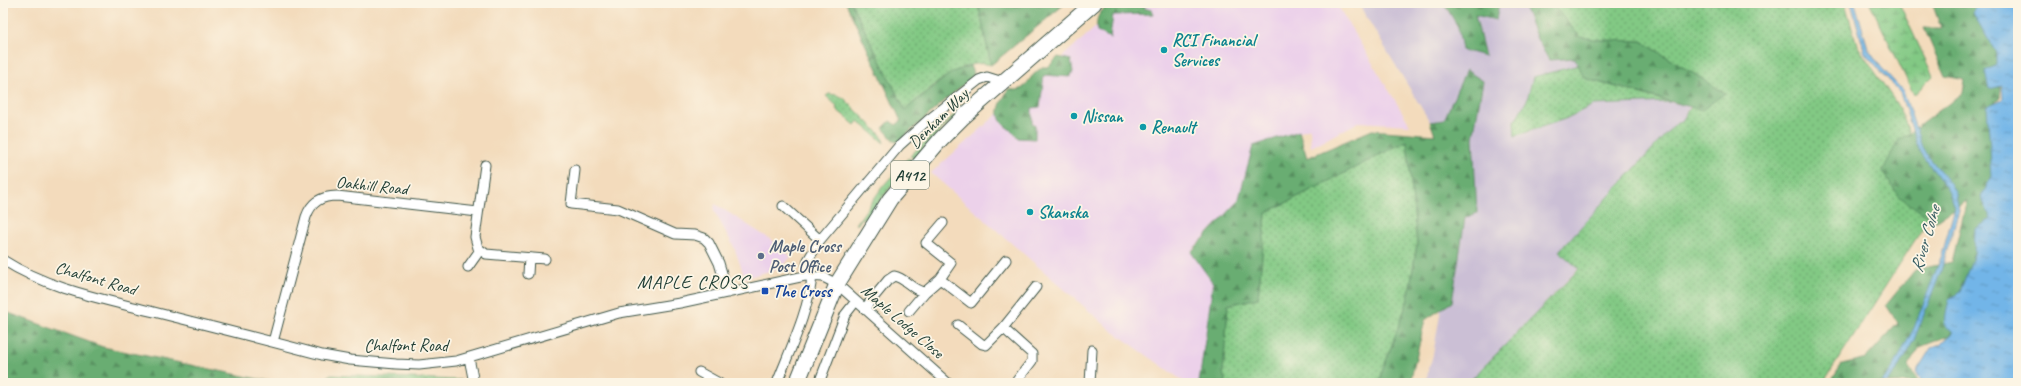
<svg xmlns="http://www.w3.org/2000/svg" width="2021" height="386" font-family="Caveat,sans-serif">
<defs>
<pattern id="grass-dots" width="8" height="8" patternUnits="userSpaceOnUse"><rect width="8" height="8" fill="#82c984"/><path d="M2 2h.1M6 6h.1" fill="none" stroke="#6aa46d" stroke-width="1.8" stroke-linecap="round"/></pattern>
<pattern id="forest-firs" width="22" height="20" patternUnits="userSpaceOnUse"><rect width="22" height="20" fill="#69ad72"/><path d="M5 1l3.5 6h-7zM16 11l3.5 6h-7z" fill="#568e5e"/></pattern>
<pattern id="wetland-marsh" width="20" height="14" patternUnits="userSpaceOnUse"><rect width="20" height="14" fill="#82c984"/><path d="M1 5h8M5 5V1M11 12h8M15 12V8" fill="none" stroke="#6aa46d"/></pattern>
<pattern id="park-crowns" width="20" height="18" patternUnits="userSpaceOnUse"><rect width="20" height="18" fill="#82c984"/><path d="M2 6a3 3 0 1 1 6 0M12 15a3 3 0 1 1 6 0" fill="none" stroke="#6aa46d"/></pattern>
<pattern id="water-ripples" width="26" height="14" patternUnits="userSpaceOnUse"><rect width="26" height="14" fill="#72b5e8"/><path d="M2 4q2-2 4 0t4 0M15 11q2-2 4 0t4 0" fill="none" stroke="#5d94bd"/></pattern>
</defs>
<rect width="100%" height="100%" fill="#fcf5e5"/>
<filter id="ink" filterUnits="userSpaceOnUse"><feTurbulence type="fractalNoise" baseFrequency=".025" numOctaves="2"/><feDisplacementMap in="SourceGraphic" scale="8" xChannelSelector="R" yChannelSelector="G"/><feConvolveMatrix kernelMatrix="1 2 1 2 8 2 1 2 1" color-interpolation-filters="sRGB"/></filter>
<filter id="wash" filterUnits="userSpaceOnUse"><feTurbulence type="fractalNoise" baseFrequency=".012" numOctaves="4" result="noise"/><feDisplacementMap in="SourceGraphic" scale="16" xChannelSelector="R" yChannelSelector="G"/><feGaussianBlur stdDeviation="0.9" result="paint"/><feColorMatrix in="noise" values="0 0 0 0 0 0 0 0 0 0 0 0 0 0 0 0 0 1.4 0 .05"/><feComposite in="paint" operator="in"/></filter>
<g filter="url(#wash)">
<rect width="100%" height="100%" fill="#f3dbbc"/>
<path fill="#ecd1ea" d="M1123,3H1336L1410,125L1359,122L1311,147L1310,128L1253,146L1238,202L1191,251L1213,283L1199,383H1186L1111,330L931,173Z
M715,204L773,241L791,257L780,268L745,278L734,247L714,211Z"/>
<path fill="#cbbfd5" d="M1358,3H1443L1458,27L1462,50L1485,55L1475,15L1496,20L1499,3H1523L1537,39L1575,58L1579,65L1533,77L1527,100L1514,122L1516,136L1565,119L1593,105L1670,102L1690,107L1682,121L1559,251L1579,268L1468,383H1425L1433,355L1441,309L1452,302L1465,218L1476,213L1473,138L1483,81L1466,71L1444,120L1430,122Z"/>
<path fill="url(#grass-dots)" stroke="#50835c" d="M851,3H978L991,65C961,56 927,92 905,110Z
M1551,3H1845L1857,45L1896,103L1904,118L1910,136L1928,220L1823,383H1468L1579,269L1559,251L1677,122L1682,121L1691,107L1725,93L1641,41L1600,40L1580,37Z
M1579,65L1584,78L1670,102L1593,105L1565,119L1515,136L1514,122L1527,100L1533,77Z
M986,85V88L941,130L914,158L910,156Z
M829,94L837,95L844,98L881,135L884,143L858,121L855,125L836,109L837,106L826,96Z
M1407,141L1417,244L1408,300L1380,383H1226L1223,374L1228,305L1258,298L1266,213Z
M908,158L912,161L865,219L862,218L857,225L856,224L883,186Z"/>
<path fill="url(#forest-firs)" stroke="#447553" d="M846,3H851L905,110L952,72L970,66L974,75L899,141L895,142L883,128L890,121L896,125L901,121Z
M978,3H1066L991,65Z
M1117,3H1147L1144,8L1151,10L1153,14L1113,15L1110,38L1097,31C1095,13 1102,8 1117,3Z
M1444,3H1499L1496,20L1475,15L1485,56L1462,50L1458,27Z
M1523,3H1551L1580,37L1600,40L1641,41L1725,93L1702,110L1584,78L1575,58L1549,60L1537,39Z
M1932,3H1979L1998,52L1999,65L1991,87H2001L2000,97L1988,108L1993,130V220L1977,254L1959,332L1920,347L1908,366L1919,383H1830L1842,364L1866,358L1898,323L1886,305L1915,270L1952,262L1967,200L1935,222L1900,197L1882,172L1898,141L1963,93L1965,80L1945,76L1924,28H1941Z
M1058,57L1071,60L1073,72L1070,77L1044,75L1040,107L1032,108V123L1035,125V139L1018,138C1014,132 1009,129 1004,125C993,113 1002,100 1009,89C1021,92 1024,88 1030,79C1033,74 1038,71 1042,67H1048Z
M1466,70L1483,81L1473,138L1477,213L1465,218L1452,302L1425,320L1410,383H1380L1382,372L1408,300L1417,244L1407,141L1266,213L1258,298L1228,305L1223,373L1226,383H1199L1213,283L1191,252L1238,202L1253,146L1299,131L1307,158L1372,130L1435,135L1430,122L1444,120Z
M3,311L103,347L278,383H3Z"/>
<path fill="url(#wetland-marsh)" stroke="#50835c" d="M1870,3H1899L1933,76L1914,95Z"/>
<path fill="url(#park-crowns)" stroke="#50835c" d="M329,375L461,380V383H329Z"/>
<path fill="#82c984" stroke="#50835c" d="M356,380L403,381L402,383H356Z"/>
<path fill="url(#water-ripples)" stroke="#48798e" d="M1851,3H1855L1868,48L1881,67L1903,91L1923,150L1950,183L1956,194L1959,210L1940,274L1914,340L1895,373L1887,383H1881L1894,366L1914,328L1942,255L1955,207L1947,189L1919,150L1900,93L1865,53Z
M1979,3H2018V383H1922L1916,372L1931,348L1940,345L1954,332L1944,325L1949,299L1960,292L1974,254L1975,229L1991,219L1981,197L1992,176L1987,106L2003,99L2002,86L1989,89L1985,71L1996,65V53L1973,13Z"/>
</g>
<g filter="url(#ink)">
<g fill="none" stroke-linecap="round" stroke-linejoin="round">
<defs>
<path id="street" d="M485,165L475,237L478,248L486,254L545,259
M575,170L571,204L618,209L675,234L695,235L704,238L709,243L719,263L728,293
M783,206L820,240
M3,260C48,289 103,299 154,312C210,326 266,340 322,355L350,360L396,364L419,365L456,361L619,313L680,303L805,276L823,277L837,284L948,383
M468,267L480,250
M528,274L529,258
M805,276L808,260L820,240L899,146L928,120L979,80L987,77L1003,82
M940,279L951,263L926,243L943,223
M865,308L888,280L894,276C906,278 912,291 925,292L940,279L971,303L1006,260
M909,311L925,292
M958,325L982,344L986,345L1003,328L1036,287
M1003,328L1032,354V361L1015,383
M273,342L306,217C311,202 321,196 337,196L478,212
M469,358L474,383
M699,372L719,383
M777,383C789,352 810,308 812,275
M819,383L845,315L856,301
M1090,383L1092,350"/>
<path id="primary" d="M797,383L837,284L890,199L941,139L963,117L1094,3"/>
</defs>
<use href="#street" stroke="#3f5548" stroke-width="11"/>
<use href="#primary" stroke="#3f5548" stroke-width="17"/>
<use href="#street" stroke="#fff" stroke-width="9"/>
<use href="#primary" stroke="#fff" stroke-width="15"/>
</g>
</g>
<g fill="#0f9aa8" stroke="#fcf5e5" stroke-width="1.5">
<circle cx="1164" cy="50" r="4"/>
<circle cx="1074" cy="116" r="4"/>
<circle cx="1143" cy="127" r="4"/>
<circle cx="1030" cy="212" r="4"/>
</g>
<circle fill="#5c6f8a" stroke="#fcf5e5" stroke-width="1.5" cx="761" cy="256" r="4"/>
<rect fill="#1a4fb4" stroke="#fcf5e5" stroke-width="1.5" x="761" y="287" width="8" height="8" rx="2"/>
<g text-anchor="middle" stroke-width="3.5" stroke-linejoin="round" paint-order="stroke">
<rect fill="#fcf5e5" stroke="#617469" stroke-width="1" x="891" y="161" width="38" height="28" rx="3"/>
<g font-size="16" font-weight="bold" fill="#1f3d34">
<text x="910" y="181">A412</text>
</g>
<g font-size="17" font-weight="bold" fill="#0d838f" stroke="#fcf5e5" text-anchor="start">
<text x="1172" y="46">RCI Financial<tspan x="1172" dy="20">Services</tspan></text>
<text x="1082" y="122">Nissan</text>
<text x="1151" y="133">Renault</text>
<text x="1038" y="218">Skanska</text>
</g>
<g font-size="17" fill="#1f3d34" stroke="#fcf5e5">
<text transform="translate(938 118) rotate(-45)" y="6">Denham Way</text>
<text transform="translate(372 185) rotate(6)" y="6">Oakhill Road</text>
<text transform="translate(96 278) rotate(16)" y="6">Chalfont Road</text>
<text transform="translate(903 321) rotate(41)" y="6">Maple Lodge Close</text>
<text x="406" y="351">Chalfont Road</text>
</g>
<g font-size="17" font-weight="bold" fill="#4e5e75" stroke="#fcf5e5" text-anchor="start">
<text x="769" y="252">Maple Cross<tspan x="769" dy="20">Post Office</tspan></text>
</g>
<g font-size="17" font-weight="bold" fill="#164399" stroke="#fcf5e5" text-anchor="start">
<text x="773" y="297">The Cross</text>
</g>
<g font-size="18" font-style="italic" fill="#345b61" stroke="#fcf5e5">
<text transform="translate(1925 239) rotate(-74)" y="6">River Colne</text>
</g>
<g font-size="19" letter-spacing="1" fill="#1f3d34" stroke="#fcf5e5">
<text x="693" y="288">MAPLE CROSS</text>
</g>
</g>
<rect width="2021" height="386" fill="none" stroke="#fcf5e5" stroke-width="16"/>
</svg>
